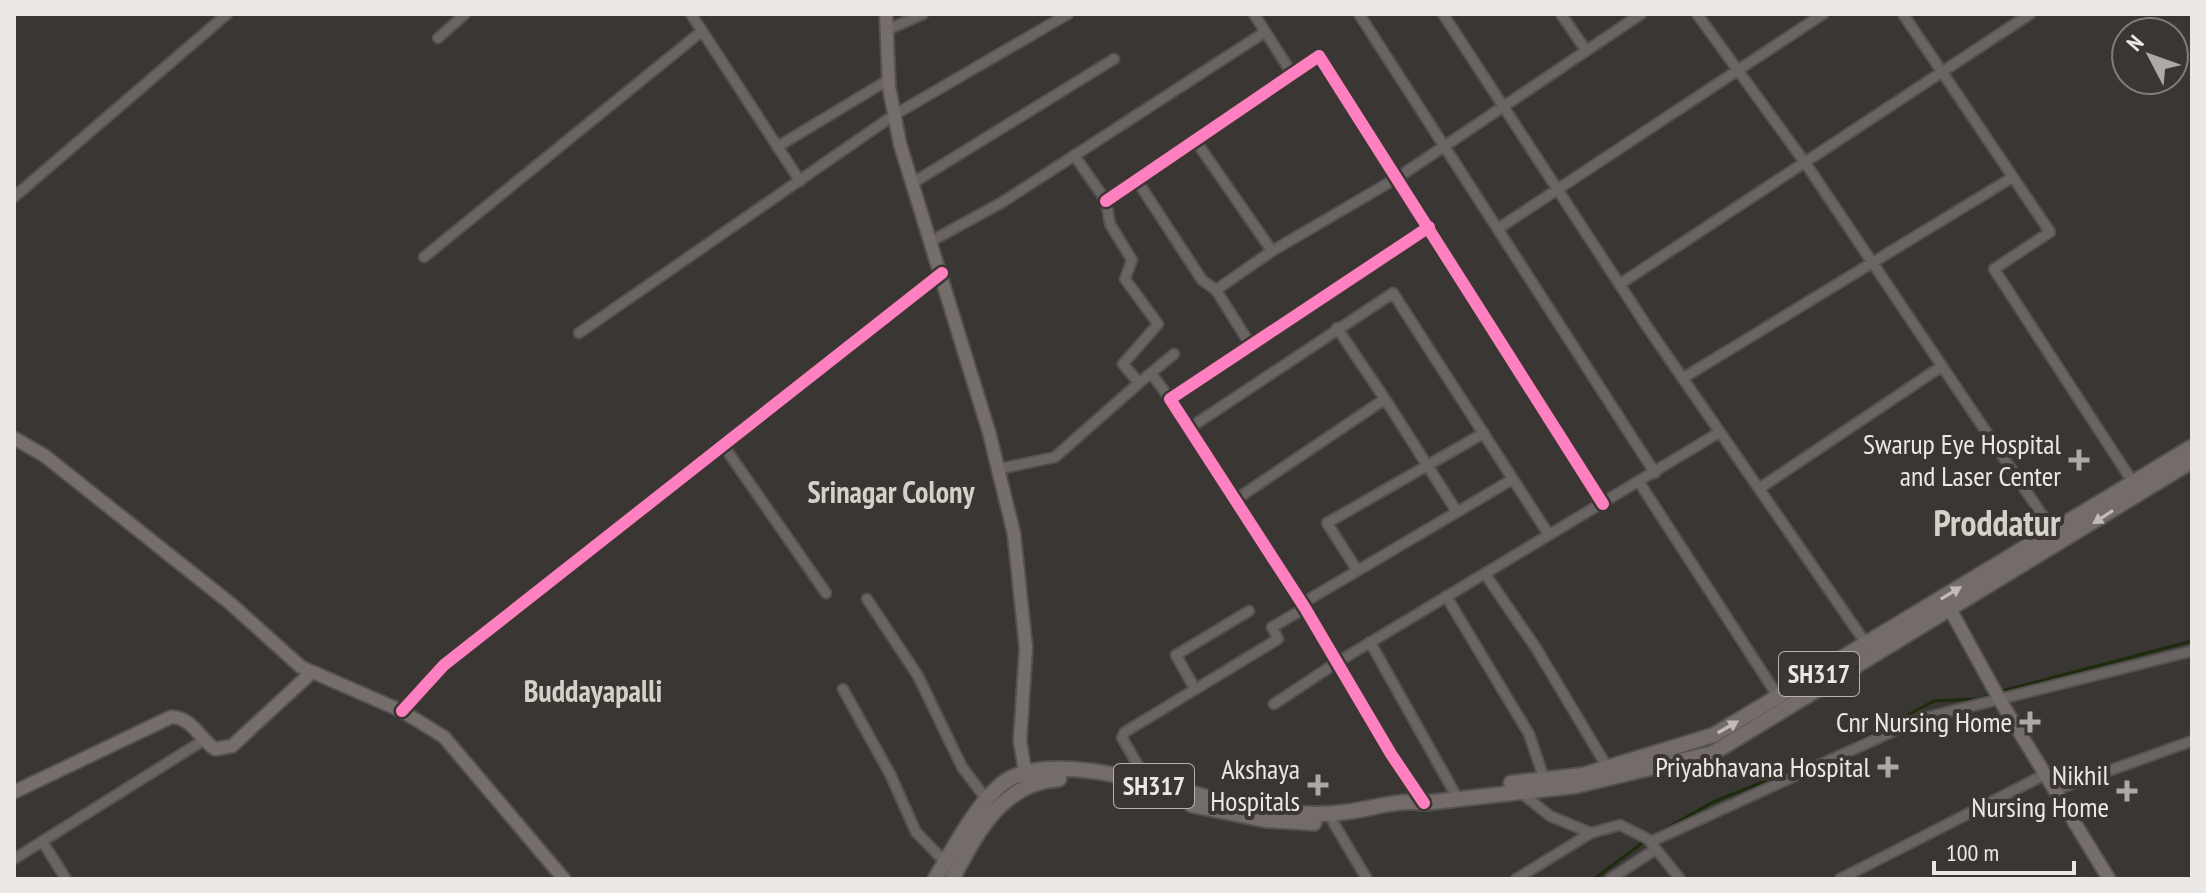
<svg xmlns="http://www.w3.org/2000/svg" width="2206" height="893" font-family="'PT Sans Narrow',sans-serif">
<rect width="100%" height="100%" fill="#393634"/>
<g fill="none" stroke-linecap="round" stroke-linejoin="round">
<path stroke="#1d2b0d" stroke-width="3" d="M1998,692L2192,641
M1651,837L1713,802L1837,752L1934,701L1978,699L1991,694
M1594,879L1645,841"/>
<defs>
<path id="street" d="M691,14L800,181
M1254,14L1291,72
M1359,14L1655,473
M1443,14L1648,328L1867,645
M1561,14L1585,49
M1697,14L1806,164L2055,534
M1903,14L2050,232L1994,269L2136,487
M887,30L923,14
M438,38L465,14
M1195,140L1272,251
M777,147L888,80
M1136,179L1202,280L1216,290L1250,344
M911,184L1114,59
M14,197L227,14
M1106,201L1319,56L1603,504
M1499,228L1823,14
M933,240L1001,203L1265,32
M424,257L702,31
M1620,284L2030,14
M1216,290L1272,251L1397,178L1641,14
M1337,328L1385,399
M579,333L894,115L1068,14
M1151,373L1170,399
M1683,378L2013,177
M1139,383L1174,354
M1191,427L1393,293L1549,535
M723,445L826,593
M999,469L1055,457L1139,383L1123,364L1158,324L1125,279L1132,260L1110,224L1106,201L1074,155
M1639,482L1781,701
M1760,488L1942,366
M1235,500L1385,399L1457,512
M1357,570L1327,523L1484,433
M1485,574L1536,648L1609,770
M1446,596L1529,734L1545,781
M867,599L918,676L962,767L987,800
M1301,604L1513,479
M1370,642L1458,799
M843,689L890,774L916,832L945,862
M1195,689L1176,655L1249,611
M1274,704L1336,663L1720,432
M1139,782V767L1122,738L1125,732L1278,639L1272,627L1305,608
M2055,790L2192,741
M1519,791L1550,816L1591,833
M1424,803L1391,754L1305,608L1170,399L1429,227
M1333,822L1367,879
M42,841L66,879
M1650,842L1920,719L2192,651
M14,859L204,740
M1516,879L1591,833L1620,825L1648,839L1680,879
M1610,879L1656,849
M1840,879L2046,774"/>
<path id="secondary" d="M886,14L889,87L900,144L989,432L1014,534L1026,648L1020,741L1027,783
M14,438L45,456L231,604L301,667L402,711L444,737L564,879
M1951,611L2001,702L2109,879
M402,711L444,665L942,273
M14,792L171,717C192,717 199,738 215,749L232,746L311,673"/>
<path id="primary" d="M1511,783L1583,775L1714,735L2192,447
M1192,805L1265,820L1314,823
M935,879C953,850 981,794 1011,778C1072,747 1200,802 1267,810C1293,814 1320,816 1346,812C1372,809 1397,799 1424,803L1575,786L1713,753L2192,461
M952,879C977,833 1001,783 1059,779"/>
</defs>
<use href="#street" stroke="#545251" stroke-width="13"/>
<use href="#secondary" stroke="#545251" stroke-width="16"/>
<use href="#primary" stroke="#545251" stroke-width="18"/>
<use href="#street" stroke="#6a6462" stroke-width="9"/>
<use href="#secondary" stroke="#756e6b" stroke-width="12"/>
<use href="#primary" stroke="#746c69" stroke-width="14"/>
<defs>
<path id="cycleway" d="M1106,201L1319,56L1603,504
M402,711L444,665L942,273
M1424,803L1391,754L1305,608L1170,399L1429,227"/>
</defs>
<use href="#cycleway" stroke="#3b3632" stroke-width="17"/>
<use href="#cycleway" stroke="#ff80c0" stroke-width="12"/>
</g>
<defs><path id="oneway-solid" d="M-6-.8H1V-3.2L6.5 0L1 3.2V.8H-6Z" transform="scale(2)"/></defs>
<g fill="#c1bcb9">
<use href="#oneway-solid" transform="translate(2103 517) rotate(147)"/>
<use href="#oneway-solid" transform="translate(1951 593) rotate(-31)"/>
<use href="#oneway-solid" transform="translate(1728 727) rotate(-30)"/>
</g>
<g fill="#aca9a6" stroke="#3b3632" stroke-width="3">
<path d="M2075 448h8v8h8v8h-8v8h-8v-8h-8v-8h8z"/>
<path d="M2026 710h8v8h8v8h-8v8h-8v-8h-8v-8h8z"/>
<path d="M1884 755h8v8h8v8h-8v8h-8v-8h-8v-8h8z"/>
<path d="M1314 773h8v8h8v8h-8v8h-8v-8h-8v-8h8z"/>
<path d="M2123 779h8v8h8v8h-8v8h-8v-8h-8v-8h8z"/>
</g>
<g text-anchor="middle" stroke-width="8" stroke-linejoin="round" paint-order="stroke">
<g fill="#3b3632" stroke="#b6b2af" stroke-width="2">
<rect x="1779" y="652" width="80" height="44" rx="6"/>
<rect x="1114" y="764" width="80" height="44" rx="6"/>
</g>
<g font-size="26" font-weight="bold" fill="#eae7e4">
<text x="1819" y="683">SH317</text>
<text x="1154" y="795">SH317</text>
</g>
<g font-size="28" fill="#eae7e4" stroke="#3b3632" text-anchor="end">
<text x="2061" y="454">Swarup Eye Hospital<tspan x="2061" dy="32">and Laser Center</tspan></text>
<text x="2012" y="732">Cnr Nursing Home</text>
<text x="1870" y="777">Priyabhavana Hospital</text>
<text x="1300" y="779">Akshaya<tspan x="1300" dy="32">Hospitals</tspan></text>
<text x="2109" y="785">Nikhil<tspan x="2109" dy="32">Nursing Home</tspan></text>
</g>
<g font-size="30" font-weight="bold" fill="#d5d0ca" stroke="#3b3632">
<text x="891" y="503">Srinagar Colony</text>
<text x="593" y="702">Buddayapalli</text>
</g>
<g font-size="36" font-weight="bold" fill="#d5d0ca" stroke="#3b3632">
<text x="1997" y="536">Proddatur</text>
</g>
</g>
<rect width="2206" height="893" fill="none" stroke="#eae7e4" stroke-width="32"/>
<g transform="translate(2150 56) rotate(311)"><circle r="38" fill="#3b3632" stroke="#817d79" stroke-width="2"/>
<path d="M0-6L14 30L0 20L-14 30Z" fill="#aca9a6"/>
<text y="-12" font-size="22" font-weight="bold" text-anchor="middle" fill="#eae7e4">N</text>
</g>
<path d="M1934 861v12h140v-12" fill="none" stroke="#eae7e4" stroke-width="4"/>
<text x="1946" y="861" font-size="24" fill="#eae7e4" stroke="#3b3632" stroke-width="6" paint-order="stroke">100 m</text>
</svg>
